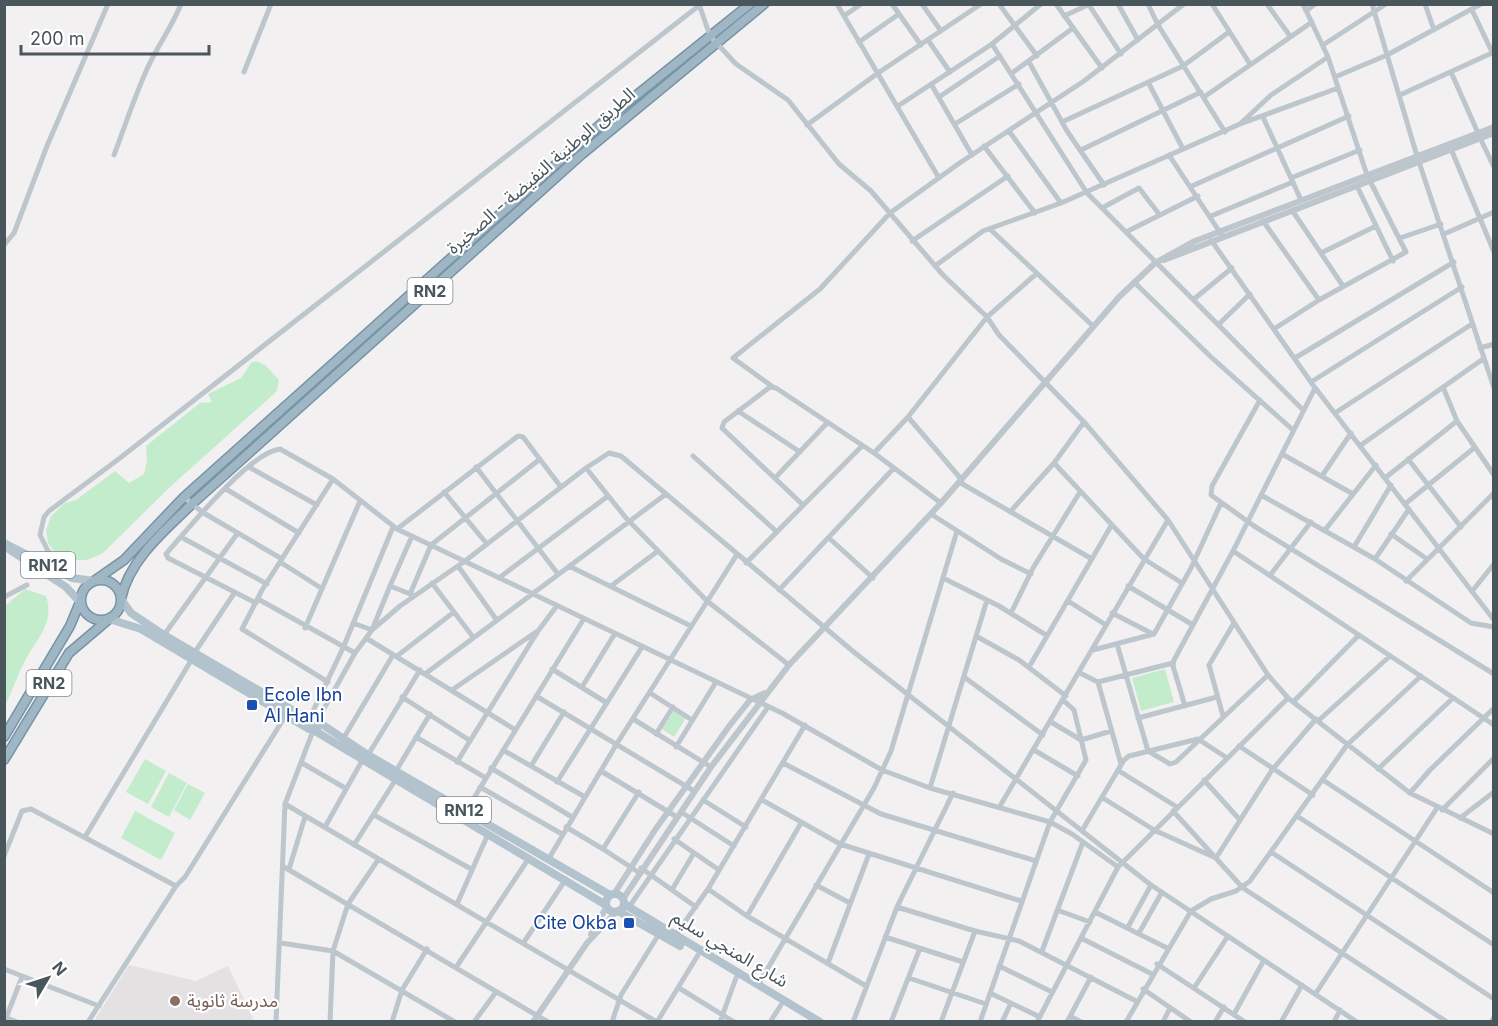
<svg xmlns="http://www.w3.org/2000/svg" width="1498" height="1026" font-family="Inter,'Noto Sans Arabic',sans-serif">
<rect width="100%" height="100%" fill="#f2f0f1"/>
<path fill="#e3e1e2" d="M129,965L196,981L228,966L254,1021H94Z"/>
<path fill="#c3eccd" d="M256,361L265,365L279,380L277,391L170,487L103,553L87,560H71L56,554L48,543L46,530L51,516L65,503L76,500L115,471L129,483L144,474L147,461L146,446L200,403L212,402L208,394L241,378L251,363Z
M25,589L46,596C55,621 38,638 26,659C18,674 12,691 5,706V606Z
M1165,669L1174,702L1141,711L1132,678Z
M674,711L686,718L674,737L662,729Z
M145,759L166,771L148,804L126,792Z
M169,773L187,783L169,817L151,807Z
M188,784L205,793L190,820L174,810Z
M135,811L175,833L161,860L121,838Z"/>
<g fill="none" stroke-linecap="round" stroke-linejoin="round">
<defs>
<path id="trunk" d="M81 600a20 20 0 1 1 40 0a20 20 0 1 1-40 0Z
M94,581L124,560L184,497L603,122L750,4
M121,599C129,560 164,531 192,504L581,155L764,4
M4,737L70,626L80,602
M4,760L69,653L109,619"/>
</defs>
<use href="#trunk" stroke="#7794a7" stroke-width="11"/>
<path stroke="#bdc6cc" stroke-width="5" d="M699,4L710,36L736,64L788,100L839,164L871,191L943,275L987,317L1036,274
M837,4L939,178
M892,4L921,45
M922,4L941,31
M999,4L1037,56
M1056,4L1102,68
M1118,4L1138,40
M1148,4L1158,25L1225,132
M1212,4L1250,64
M1267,4L1290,36
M1372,4L1417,156L1494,388
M1425,4L1434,30
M1089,5L1121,54
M1472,10L1493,54
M1306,11L1315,4
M844,16L861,4
M1064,16L1090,4
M928,40L950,72
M859,42L899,14
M992,44L1087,193L1303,410
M1323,45L1386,4
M1029,62L1067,131L1104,185
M244,72L271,4
M1451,72L1478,133
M1012,73L1073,28
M1335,77L1387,55L1481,4
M1148,82L1183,149
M931,84L972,155
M1400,95L1494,52
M939,97L1000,56
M1204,97L1312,22
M898,106L992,44L1041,4
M1263,117L1301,200
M1062,122L1183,66L1229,32
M955,124L1019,84
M1240,124L1271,95L1328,57
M807,125L878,73L981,4
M1009,131L1061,203
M1480,138L1494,167
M984,146L1035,213
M1451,149L1494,252
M1081,150L1201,92
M114,155C125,126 135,95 148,67C158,45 172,27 181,4
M1169,155L1221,234
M1291,178L1360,150
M1192,186L1349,116
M1357,186L1393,261
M1102,208L1139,188L1159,214
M1292,210L1343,286
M1211,216L1293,182
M1263,221L1319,300
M991,230L1093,326
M1126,232L1198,196
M1444,234L1494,212
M1400,238L1441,224
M1211,240L1313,385L1494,620
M912,241L1008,176
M4,245L14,233L47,146L108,4
M1321,253L1376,226
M935,266L983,231L1061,203L1240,124L1338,88
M1134,282L1211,357L1293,430
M1194,299L1232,268
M1219,324L1250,294
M1274,329L1319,300L1406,252L1367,175L1328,57L1303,4
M1480,348L1494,344
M1295,358L1454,262
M1311,382L1462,287
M773,387L733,358L820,289L890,213L961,162L1084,81L1184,4
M1443,387L1457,421
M1260,400L1212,486L1211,495L1254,526L1494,674
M738,411L800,452
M1335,413L1472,324
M1084,422L1054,463L1144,559L1182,583
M1361,445L1483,359
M874,453L908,417
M1282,454L1353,494
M693,456L777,532
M1408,459L1461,527
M249,467L317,505
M476,467L558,574
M586,468L609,453L621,456L855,653L1151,885L1357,1022
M1322,476L1351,433
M775,478L827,423
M1385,478L1457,421L1494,475
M962,480L908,417L987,317L999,335L1084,422L1168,520L1268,675L1288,698L1410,793L1494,834
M959,482L1092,559
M226,489L299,533
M444,492L487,544
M1261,495L1375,559L1471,623L1494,627
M184,497L202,512L282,559
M1405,504L1474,448
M803,505L722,428L724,422L770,387L776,388L874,453L941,503
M1010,512L1054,463
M931,514L1001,559L1031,574
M397,529L518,436L523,437L561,487
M1325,530L1376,465
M1391,534L1427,559
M412,536L390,586L413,595
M181,537L267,584
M829,538L873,578
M1354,547L1391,485
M1233,551L1494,725
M1375,559L1409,509
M280,562L321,588
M746,563L862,446
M458,566L496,619
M569,566L691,626
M1271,574L1311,522
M72,578L71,570L48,551L40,535L44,517L49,511L120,458L701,4
M499,578L608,496
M943,578L999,606L1046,635
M1406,581L1494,493
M432,583L473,637
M611,586L658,551
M1128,586L1193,625
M779,590L894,468
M1473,590L1494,564
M410,594L431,545L540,459
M4,597L27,585
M258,599L355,653L372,630L400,606L465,561L586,468L626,518L707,601L789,665
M1068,601L1106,625
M256,603L168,558L166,554C187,530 250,452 280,449L333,479L397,529L782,713L882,770L930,788L1050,822L1072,834L1118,867
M1011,613L1033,568L1080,492
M1112,613L1153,634
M353,623L372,630L390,586
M305,628L360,501
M164,635L237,534
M976,636L1019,660L1066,696
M366,638L514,729
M1117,644L1148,751L1170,764L1176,762L1268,675
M1093,650L1154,634L1191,568L1221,503
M195,652L235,592
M397,656L454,612
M1029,667L1111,526
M552,669L607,703
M1080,673L1098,682L1173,663
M425,674L666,494
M964,677L1043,735
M328,682L242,629L262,590L333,479
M1098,682L1121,764
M582,687L614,635
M452,690L536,632
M650,693L692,720
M536,696L694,791
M402,697L469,740
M1293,702L1358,636
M1185,706L1173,666L1174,660L1233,551L1315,388
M1223,716L1209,665L1234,623
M1138,718L1217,697
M633,719L711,767
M312,721L313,711L343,648L393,527
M317,721L355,653
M1318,721L1390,656
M1051,722L1081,740L1111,731
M656,734L673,707
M416,737L486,778
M343,739L393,655
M1239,746L1313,795
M676,747L716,682
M503,750L585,797
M1034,750L1078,776
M368,755L420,670
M457,762L538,631L556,607
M302,763L345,788
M783,763L881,814L1036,861
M531,766L564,712
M491,768L572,817
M1378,769L1453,698
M396,771L430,714
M601,771L677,817
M1119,771L1177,807
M1204,780L1240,820
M1323,780L1494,893
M557,782L642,647
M480,787L562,834
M930,788L987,600
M1410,793L1430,770L1494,708
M1103,798L1154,830L1216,858L1272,770L1316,719
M703,800L746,827
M762,800L840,844L1021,901
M285,804L657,1022
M1000,806L1168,520
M1442,810L1494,758
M466,811L583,620
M1173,811L1243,888L1447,1022
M681,812L734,846
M374,815L471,869
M1297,816L1494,945
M1460,818L1494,792
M325,827L363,759
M566,827L603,849L639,792
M1083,829L1124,760L1129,756L1198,739L1227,758
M85,837L192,659
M674,839L719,870
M354,845L396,779
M603,849L638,872
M1271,852L1494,999
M4,856L22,811L31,809L176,886
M548,860L616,745L736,556
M284,867L548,1022
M641,868L696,907
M289,869L305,817
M816,885L850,903
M673,888L694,853
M708,889L747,916L866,986
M457,904L488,834
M629,907L768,707
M897,907L975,931L1019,941L1136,1001
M1057,910L1090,922
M1095,912L1167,948
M747,916L801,823
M1128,927L1151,885
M1139,933L1162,892
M675,936L708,889L805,725
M885,937L963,962
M1081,938L1152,974
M524,942L566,879
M281,943L333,951L455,1022
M1042,951L1083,842
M828,963L869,854
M1157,964L1245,1022
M457,966L529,858
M999,966L1052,992
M4,969L99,1006
M909,978L986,1004
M758,985L874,788L891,751L957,531
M679,988L734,1022
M1194,988L1228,936
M1143,989L1191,1022
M990,993L1040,1017
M1316,993L1437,808
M1234,1014L1264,960
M1070,1016L1081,1022
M4,1017L17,1022
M6,1018L22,977
M88,1022L176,886L185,877L286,715
M276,1022L285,804L313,731
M330,1022L333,951L348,904L378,860
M392,1022L402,990L427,949
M474,1022L496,992
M612,1022L621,995L659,934
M657,1022L698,955
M720,1022L736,978
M770,1022L781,1005
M853,1022L897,907L953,793
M891,1022L920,948
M941,1022L975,931
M980,1022L1050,822L1086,760L1074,710L1063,700
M1002,1022L1011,1003
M1037,1022L1118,867L1288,698
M1067,1022L1091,977
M1126,1022L1191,911L1211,899L1236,891L1250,881L1347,745L1421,676
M1163,1022L1170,1008
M1215,1022L1224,1007
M1281,1022L1302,985
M1334,1022L1340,1010
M1491,1022L1494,1017"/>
<path stroke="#bdc6cc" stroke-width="6" d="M1164,260L1494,133
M614,894L655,830L730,725L750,700L765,693
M623,899L711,767L789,665L941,503L1119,297L1155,263L1195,241L1494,127
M591,934L607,906
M533,1022L587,943L616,912"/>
<path stroke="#b2c3cd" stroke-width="8" d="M4,543L72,578L94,581
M10,550L66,587L80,602
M121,599L131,613L164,635L311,721
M109,619L141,629L309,729
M318,723L317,730L309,729V723L317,721L368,755L610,895
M315,731L606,905
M606 903a9 9 0 1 1 18 0a9 9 0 1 1-18 0Z
M624,904L820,1022
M618,911L680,946"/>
<use href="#trunk" stroke="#9fb6c4" stroke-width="8"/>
</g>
<g fill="#1a4fb4" stroke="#fff" stroke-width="2">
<rect x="246" y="699" width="12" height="12" rx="3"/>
<rect x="623" y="917" width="12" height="12" rx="3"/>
</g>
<circle fill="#8d6e63" stroke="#fff" stroke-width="2" cx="175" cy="1001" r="6"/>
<g text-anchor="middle" stroke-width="4.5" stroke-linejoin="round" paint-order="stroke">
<g fill="#fff" stroke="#80898d" stroke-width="1.5">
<rect x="407.5" y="278" width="45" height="26" rx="4.5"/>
<rect x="21" y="552" width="54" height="26" rx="4.5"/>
<rect x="26.5" y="670" width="45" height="26" rx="4.5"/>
<rect x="437" y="797" width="54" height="26" rx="4.5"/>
</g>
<g font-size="16" font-weight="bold" fill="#49565c">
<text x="430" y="297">RN2</text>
<text x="48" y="571">RN12</text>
<text x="49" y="689">RN2</text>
<text x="464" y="816">RN12</text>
</g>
<g font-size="18" fill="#49565c" stroke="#fff">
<text transform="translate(541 171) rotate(-41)" y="6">الطريق الوطنية النفيضة - الصخيرة</text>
<text transform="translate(730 949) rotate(31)" y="6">شارع المنجي سليم</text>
</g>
<g font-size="18" fill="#164399" stroke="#fff" text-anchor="start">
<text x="264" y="701">Ecole Ibn<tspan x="264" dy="21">Al Hani</tspan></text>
<text x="617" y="929" text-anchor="end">Cite Okba</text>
</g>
<g font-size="18" fill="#785e54" stroke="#fff" text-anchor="start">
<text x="187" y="1007">مدرسة ثانوية</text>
</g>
</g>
<rect width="1498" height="1026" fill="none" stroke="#49565c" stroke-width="12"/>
<g transform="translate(48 978) rotate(51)" stroke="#ffffff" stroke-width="4.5" paint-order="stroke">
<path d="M0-4.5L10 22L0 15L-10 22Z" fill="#49565c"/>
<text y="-9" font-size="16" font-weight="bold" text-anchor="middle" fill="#49565c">N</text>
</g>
<path d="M21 45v9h188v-9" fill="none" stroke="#49565c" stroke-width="3"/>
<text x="30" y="45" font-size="18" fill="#49565c" stroke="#ffffff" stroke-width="4.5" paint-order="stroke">200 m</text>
</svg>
